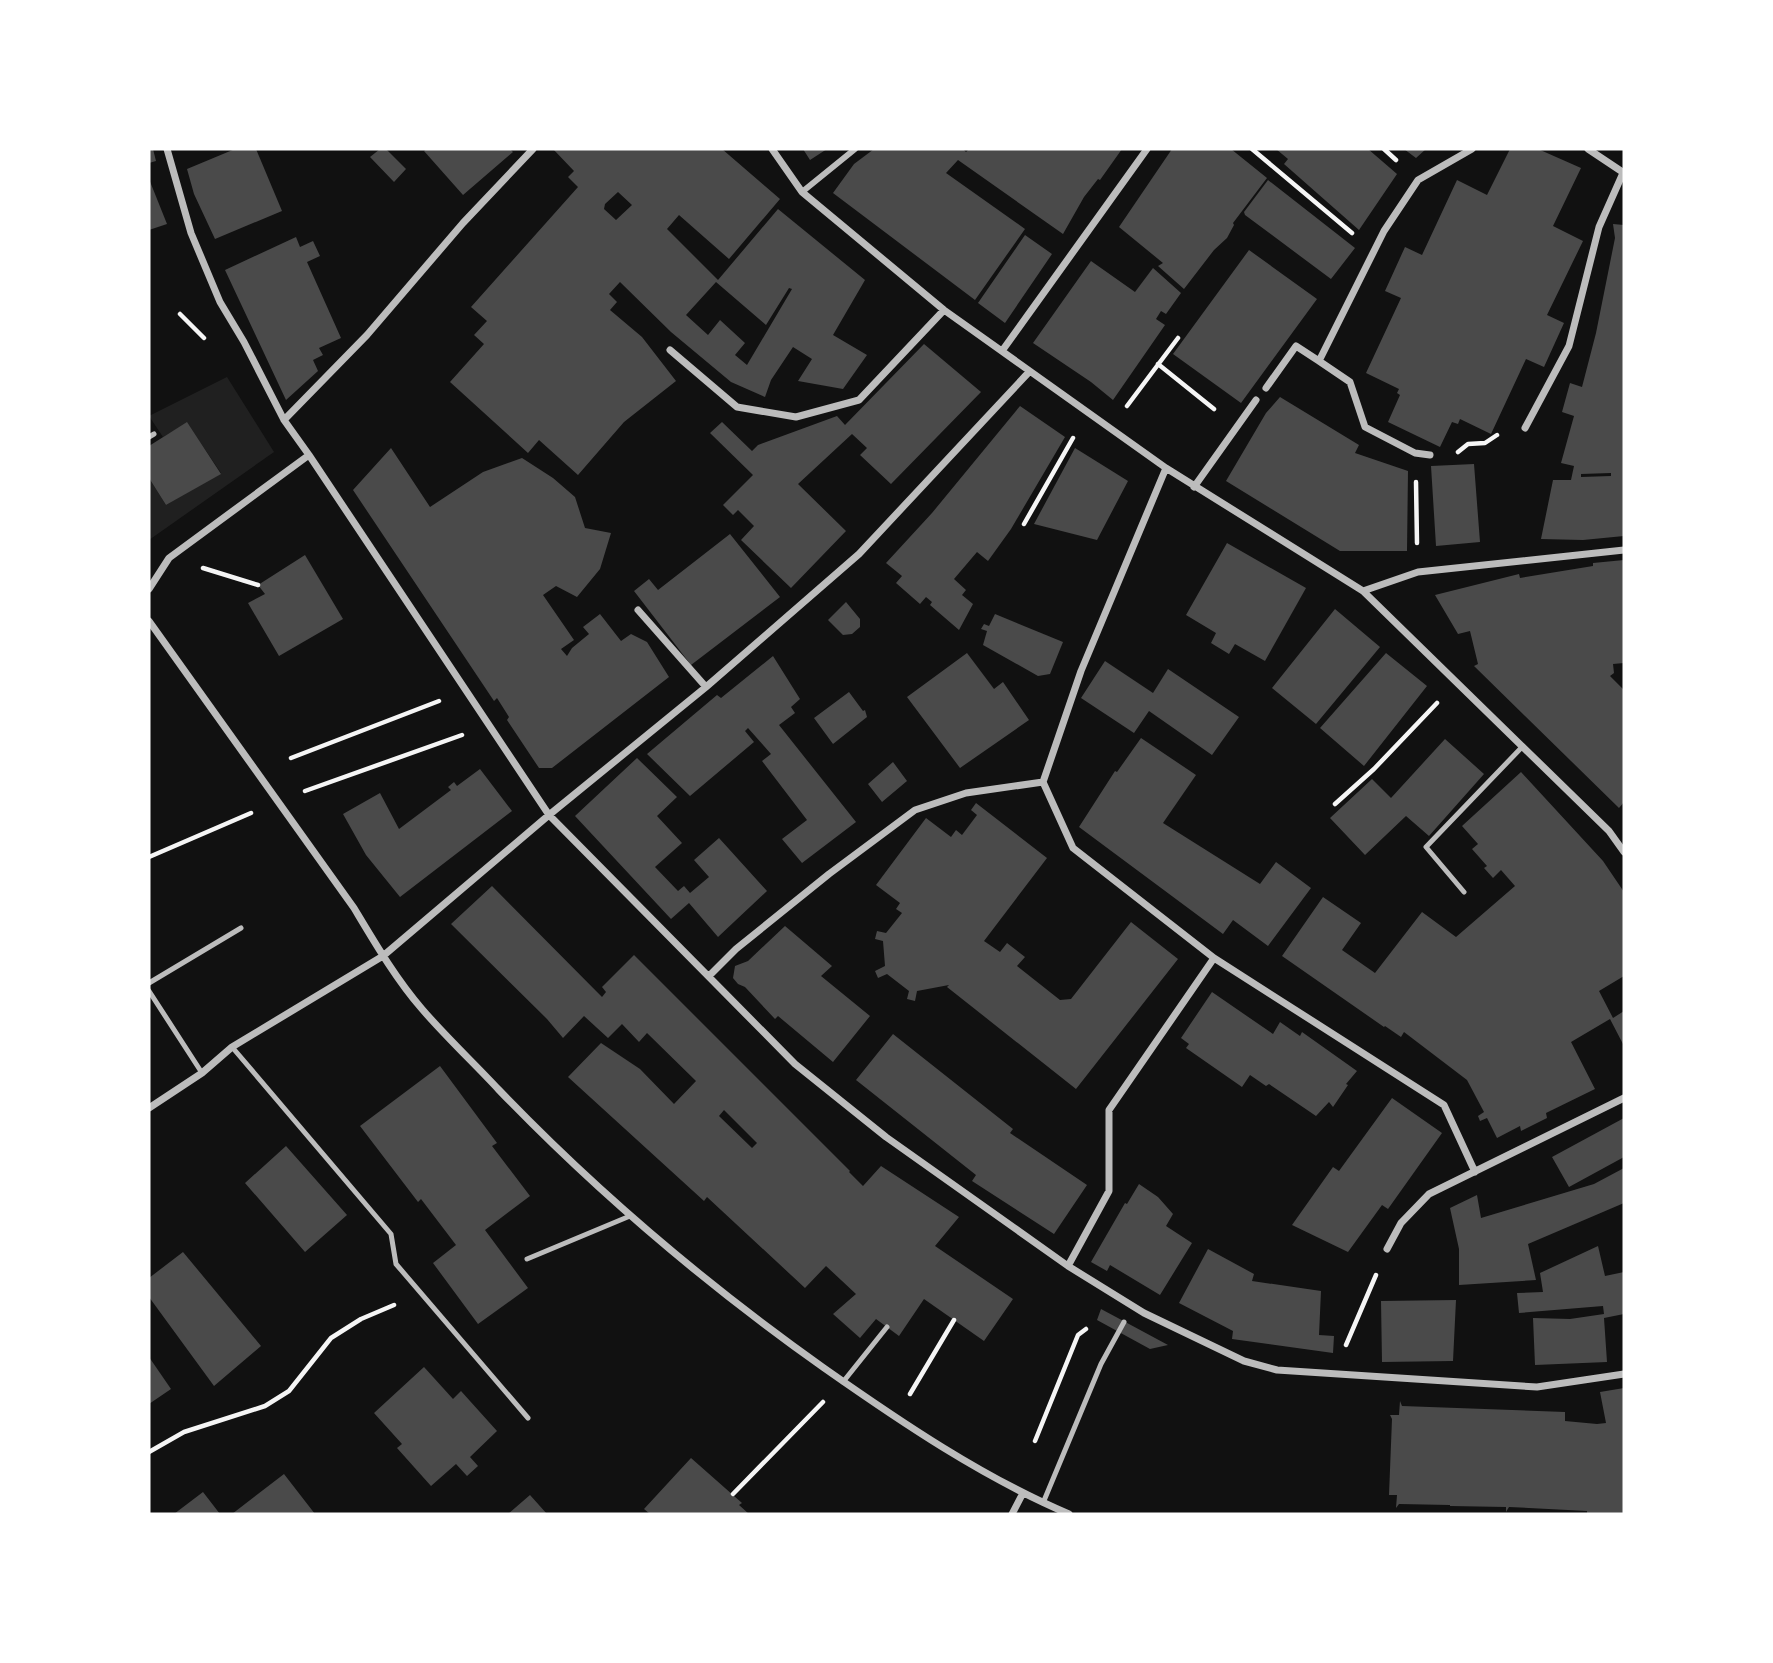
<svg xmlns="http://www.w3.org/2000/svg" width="1773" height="1663" font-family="Lora,serif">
<rect width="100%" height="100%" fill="#111"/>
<path fill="#202020" d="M227,377L274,452L149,540V478L166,505L221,473L187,423L163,437L149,416Z"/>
<path fill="#4a4a4a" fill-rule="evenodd" d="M149,149H153L156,161L149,163Z
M235,149H256L282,211L215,239L194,194L187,169Z
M380,149H386L406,169L394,182L370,157Z
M427,149H510L513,152L463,195L424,151Z
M553,149H722L780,199L729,259L679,215L667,229L718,280L778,209L865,280L833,335L867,355L843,389L798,381L812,359L793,347L771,380L765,397L731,382L671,332L620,282L609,294L617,302L610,310L642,337L676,381L624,422L578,475L539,440L528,453L450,382L484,344L474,335L487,321L471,307L578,187L568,177L574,171ZM618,192L632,205L616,220L604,209L605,204ZM716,282L766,325L789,288L792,289L747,365L735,355L745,343L720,320L708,335L686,315Z
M803,149H827L810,160Z
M874,149H963L966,152L969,149H1122L1100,180L1098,179L1084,197L1063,234L958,160L946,173L1025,229L975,300L833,193L854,164Z
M1172,149H1231L1267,178L1233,223L1234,225L1227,238L1214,250L1184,289L1158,266L1163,263L1119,227Z
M1276,149H1368L1397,174L1359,230L1284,164L1288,159Z
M1404,149H1426L1416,158Z
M1510,149H1538L1581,168L1553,226L1583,241L1547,315L1564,323L1544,367L1526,359L1491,434L1460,419L1458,424L1452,422L1440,447L1388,422L1400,395L1397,393L1399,389L1366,373L1401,298L1385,291L1405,247L1422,255L1457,180L1487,195Z
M149,179L167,224L149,230Z
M1268,180L1355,248L1331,279L1245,215L1244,212Z
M1613,224L1624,225V536L1583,540L1541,539L1553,480H1571L1574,466L1561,463L1574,416L1562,412L1570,383L1582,387L1596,333L1615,238ZM1611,473V476L1581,477V474Z
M1025,235L1052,254L1005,323L978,303Z
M296,237L300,247L313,241L320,256L307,262L341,338L319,348L323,355L313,360L318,371L286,400L225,270Z
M1249,250L1317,299L1241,403L1173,354Z
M1091,261L1135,292L1153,268L1181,293L1166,314L1161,311L1156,319L1165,325L1113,400L1091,382L1033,343Z
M924,344L981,392L891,484L860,455L867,448L852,434L798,484L846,531L791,588L741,540L754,526L738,510L733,515L723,505L753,475L710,433L722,422L752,451L758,445L837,416L845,425Z
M1280,397L1359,445L1355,453L1408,471L1407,551H1340L1226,481L1266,413Z
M1020,406L1065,437L1011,529L988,561L977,552L954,579L966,590L962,595L973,604L959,630L930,605L932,602L926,597L920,604L896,583L902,576L886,563L932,513Z
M187,422L221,474L166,505L149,478V446Z
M391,448L430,507L483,472L522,458L553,478L575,497L585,528L611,533L600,569L577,597L556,586L543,595L574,640L561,649L567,656L572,648L589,634L583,627L600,614L621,641L631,634L647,642L669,677L552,768H539L507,720L509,717L497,698L494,701L353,490Z
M1075,448L1128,481L1097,540L1034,524Z
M1474,464L1480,542L1436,546L1431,466Z
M730,534L780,597L691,665L634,591L649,579L658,590Z
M1227,543L1306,588L1265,661L1235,644L1229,654L1211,643L1216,633L1186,615Z
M305,555L343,619L279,656L248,603L265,594L258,585Z
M1624,560V663L1613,664L1614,673L1610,676L1624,690V802L1619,808L1474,666L1478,664L1470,631L1458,634L1435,595L1519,574L1520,578L1593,566V563Z
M846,602L860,619V627L852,634L843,635L828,620Z
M1335,609L1380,647L1316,724L1272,688Z
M995,614L1063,642L1050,674L1038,676L983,645L987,631L981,629L984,624L989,626Z
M967,653L994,689L1003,682L1029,720L960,768L907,697Z
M1386,653L1427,686L1364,766L1320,728Z
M773,656L800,699L791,707L795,713L779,725L856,822L802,863L782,839L807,820L762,761L771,754L748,728L745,731L754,742L690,796L647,754L717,695L721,698Z
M1105,661L1153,693L1168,669L1239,717L1212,755L1149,711L1134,733L1081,698Z
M849,692L863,711L865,710L867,717L833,744L814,718Z
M1141,738L1196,775L1163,823L1260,884L1276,862L1311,888L1268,946L1233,920L1223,934L1079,827L1115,771L1117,772Z
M1445,739L1484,774L1429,836L1406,816L1365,855L1330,818L1372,779L1391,798Z
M637,758L677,797L657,816L682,843L655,867L678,891L684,886L690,893L709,877L694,860L719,838L767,891L718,937L689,903L671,919L575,816Z
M893,762L907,781L882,802L868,784Z
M480,769L512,811L400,897L366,855L343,814L380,793L399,829L451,790L448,787L454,782L457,786Z
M1521,772L1603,861L1624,892V976L1599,991L1613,1018L1624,1011V1046L1610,1019L1571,1042L1595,1089L1546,1113L1547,1118L1521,1131L1520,1126L1497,1138L1487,1118L1480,1121L1478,1116L1484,1112L1467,1080L1404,1032L1401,1037L1385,1026L1384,1027L1282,956L1323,897L1361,923L1342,950L1375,973L1422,912L1456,937L1515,886L1501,870L1493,878L1484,868L1487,866L1472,849L1478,844L1462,826Z
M976,803L1047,858L984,941L1000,952L1007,943L1025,957L1017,966L1060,1000L1071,999L1131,922L1178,959L1076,1089L947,987L949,985L917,991L915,1001L907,999L909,991L887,974L878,978L875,971L885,966L883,941L875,939L877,931L886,933L902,913L896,909L900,903L876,885L926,818L951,837L956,830L962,835L977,815L971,810Z
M492,886L602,997L606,992L602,987L634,955L850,1171L849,1172L863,1186L881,1166L959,1217L935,1246L1013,1299L984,1341L924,1299L899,1336L876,1319L860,1338L833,1314L856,1294L826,1266L805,1288L707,1197L704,1201L568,1077L601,1043L640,1069L674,1104L696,1081L647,1033L639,1042L622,1024L608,1038L584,1016L563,1038L547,1019L451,924ZM724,1110L757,1143L752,1148L719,1116Z
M785,926L832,966L821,976L870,1016L833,1062L778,1016L775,1019L745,987L738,984L733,978L735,966L748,961Z
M1212,992L1273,1034L1280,1022L1300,1036L1302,1032L1357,1071L1346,1084L1348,1085L1333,1107L1329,1102L1316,1116L1269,1084L1266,1086L1250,1075L1242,1087L1186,1048L1189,1044L1181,1038Z
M893,1034L1013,1129L1010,1133L1087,1185L1054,1234L972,1181L976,1175L856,1080Z
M440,1066L497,1143L492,1146L530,1196L485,1230L528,1288L478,1324L433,1263L456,1245L421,1199L418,1202L360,1126Z
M1392,1098L1442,1133L1388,1209L1382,1205L1348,1252L1292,1225L1333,1167L1339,1171Z
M1624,1118V1157L1569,1187L1552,1157Z
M286,1146L347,1215L305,1252L245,1183Z
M1624,1168V1203L1528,1244L1536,1280L1459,1285V1249L1450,1208L1477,1195L1481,1218L1594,1184Z
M1139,1184L1158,1197L1173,1214L1166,1226L1192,1243L1160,1295L1110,1265L1107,1271L1091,1262L1125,1203L1127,1204Z
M1598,1246L1605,1276L1624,1272V1314L1604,1318L1607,1362L1535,1365L1533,1318L1570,1319L1604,1314L1603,1306L1519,1313L1517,1293L1543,1292L1540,1273Z
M1208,1249L1254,1274L1252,1281L1321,1291L1319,1335L1334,1336L1333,1353L1232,1339L1233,1331L1179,1303Z
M183,1252L261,1346L214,1386L149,1297V1278Z
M1456,1300L1453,1361L1382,1362L1381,1301Z
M1101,1309L1116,1317L1168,1345L1150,1349L1097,1320Z
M149,1357L171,1389L149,1404Z
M424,1367L453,1399L461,1391L497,1431L470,1457L478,1466L467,1476L456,1464L431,1486L397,1448L402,1444L374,1413Z
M1624,1388V1514H1587V1511L1509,1507L1506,1512V1507L1450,1506V1505L1399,1504L1396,1508L1397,1495H1389L1392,1419L1390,1415H1399L1400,1401L1402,1406L1565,1412V1421L1597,1424L1606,1423L1600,1392Z
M691,1458L742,1503L739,1505L749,1514H650L644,1509Z
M284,1474L315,1514H232Z
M203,1492L220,1514H174Z
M530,1495L547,1514H508Z"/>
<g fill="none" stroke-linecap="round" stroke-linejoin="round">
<path stroke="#f5f5f5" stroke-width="4.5" d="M1252,149L1352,233
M1384,149L1396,160
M180,314L204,338
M1158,364L1214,409
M1127,406L1178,338
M1458,452L1468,444L1485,443L1497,435
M1416,482L1417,543
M1024,524L1073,438
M203,568L258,585
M291,758L439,701
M305,791L462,735
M1335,804L1374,769L1437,703
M149,857L251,813
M1346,1345L1376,1275
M910,1394L954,1320
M1035,1441L1078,1335L1086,1329
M149,1452L184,1432L265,1406L289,1391L331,1338L361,1319L394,1305
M733,1494L823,1402"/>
<path stroke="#bcbcbc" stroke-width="5" d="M149,437L154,434
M1464,892L1426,847L1523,746
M149,983L241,928
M149,991L202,1073
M232,1047L391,1234L396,1264L528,1418
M527,1259L630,1216
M843,1382L887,1327
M1043,1503L1101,1364L1124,1322"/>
<path stroke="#bcbcbc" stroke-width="6" d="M802,192L855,149"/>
<path stroke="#bcbcbc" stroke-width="7" d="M167,149L191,233L220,302L244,342L284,420L309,455L549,815L795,1064L886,1137L1068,1266L1144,1313L1244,1361L1277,1370L1537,1387L1624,1374
M772,149L802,192L944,310L1166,468L1363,591L1609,831L1624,852
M1588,149L1624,173
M670,350L737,407L796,417L859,400L944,310
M1002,351L1147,149
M1266,388L1296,346L1319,361
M284,420L367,335L463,223L533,149
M1525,428L1569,346L1599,227L1623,173
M1430,455L1415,453L1365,427L1350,382L1319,361L1384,231L1418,180L1472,149
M1194,487L1256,400
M149,589L169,558L309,455
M1363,591L1418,572L1624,550
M638,610L706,687
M149,621L354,908C375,943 396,979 422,1009C446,1037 474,1063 499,1090C598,1193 707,1285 824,1368C901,1422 982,1477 1069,1514
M1043,782L1073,848L1214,958L1444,1105L1475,1172
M1043,782L1081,671L1166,468
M709,976L736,949L829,874L915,810L966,793L1043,782
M149,1108L202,1073L232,1047L383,956L549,815L706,687L859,554L1029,372
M1387,1249L1401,1223L1429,1194L1624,1098
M1068,1266L1109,1191V1110L1214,958
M1012,1514L1023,1493"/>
</g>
<rect width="1773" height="1663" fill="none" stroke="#ffffff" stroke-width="301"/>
</svg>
